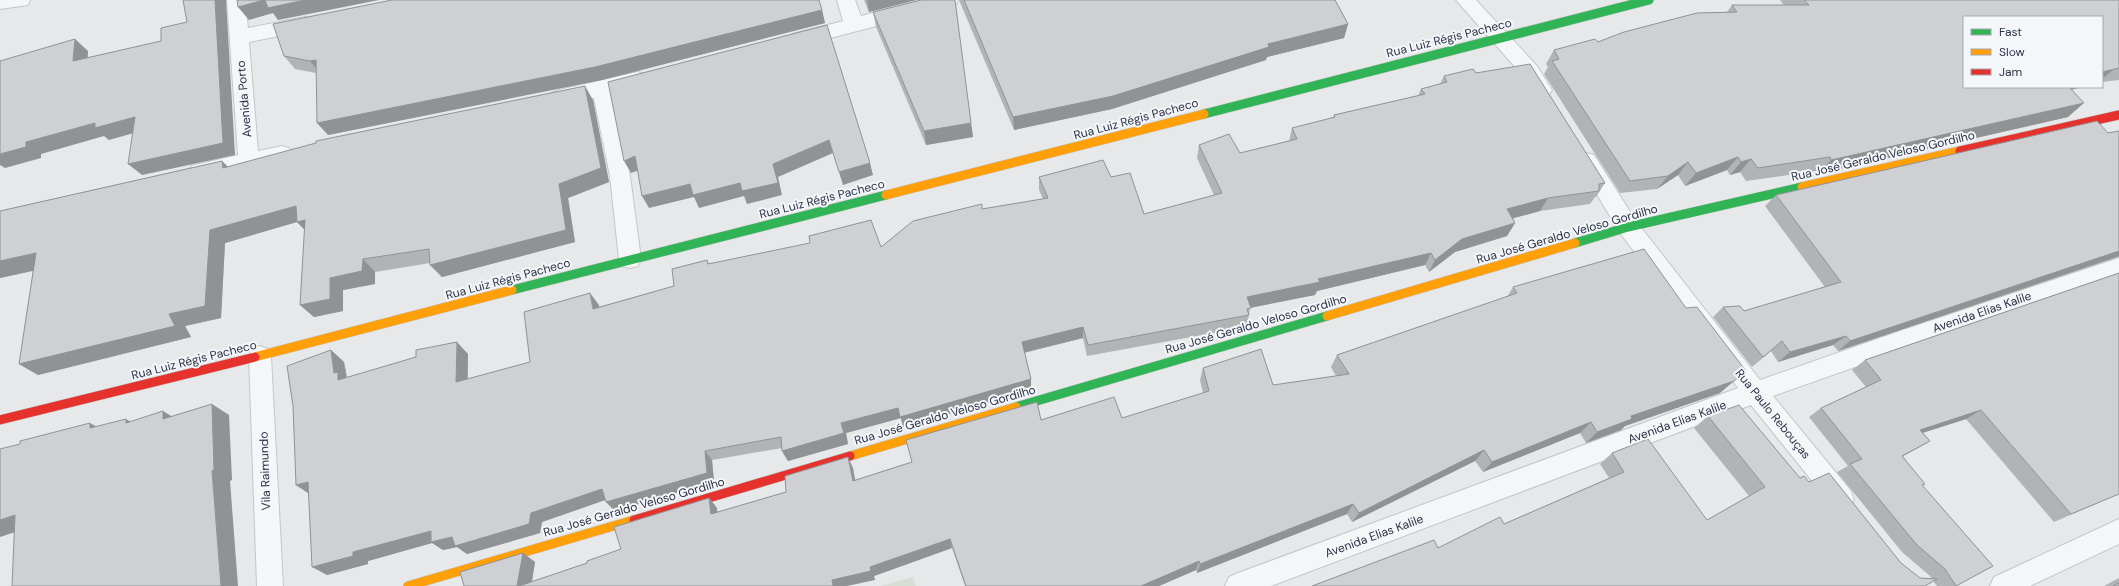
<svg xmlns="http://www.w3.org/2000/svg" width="2119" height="586" font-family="'DM Sans',sans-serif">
<rect width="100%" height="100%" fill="#e6e8ea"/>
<path fill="#d6ded6" d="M913,577L916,586H880Z"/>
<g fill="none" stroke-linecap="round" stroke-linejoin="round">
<defs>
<path id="street" d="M0,0H30L28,5L0,9Z
M227,0H245L248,28L305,17L312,19L315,24L312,29L305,31L249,42L258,151L282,146L289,148L292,154L289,160L198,180L191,178L188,172L191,166L238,155Z
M837,0H855L861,16L922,0H958L956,5L949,7L800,46L793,44L790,39L793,34L843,21Z
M1456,0H1476L1537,66L1552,90L1549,95L1542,98L1535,95L1523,76Z
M638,72L645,75L648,80L645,85L613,93L630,176L641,259L638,266L630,268L622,266L619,259L610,176L594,98L559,106L552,103L549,98L552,93L559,90Z
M1587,153L1594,155L1636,221L1760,380L1897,332L2119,258V276L2008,313L1773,396L1851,491L1854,499L1851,507L1842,511L1833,507L1751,405L1271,586H1225L1229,577L1238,573L1738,388L1620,233L1577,161L1580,155Z
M260,346L268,349L271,356L283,586H257L249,356L252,349Z
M2119,519V544L2030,586H1990L1994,577Z"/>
<path id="fast" d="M1204,114L1649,0
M1575,243L1628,227L1802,187
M512,290L886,195
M1016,407L1327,316"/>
<path id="slow" d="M1802,187L1960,151
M886,195L1204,114
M1327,316L1575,243
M255,357L512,290
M850,456L1016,407
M408,586L634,520"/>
<path id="jam" d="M1960,151L2119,115
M0,420L255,357
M634,520L850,456"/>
</defs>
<use href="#street" stroke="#c4c6c8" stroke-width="2"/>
<use href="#fast" stroke="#c4c6c8" stroke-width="10"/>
<use href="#slow" stroke="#c4c6c8" stroke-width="10"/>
<use href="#jam" stroke="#c4c6c8" stroke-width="10"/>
<use href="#street" fill="#f5f6f7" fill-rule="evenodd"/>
<use href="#fast" stroke="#30b455" stroke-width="9"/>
<use href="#slow" stroke="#ff9f0a" stroke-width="9"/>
<use href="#jam" stroke="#e5322d" stroke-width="9"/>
</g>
<path fill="#b1b3b5" d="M864,0H916L869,12Z
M959,0H1335L1348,24L1344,38L1267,57L1266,60L1112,109L1014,130Z
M1780,0H2119V80L2102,82V17L2071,90L2068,117L1818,174L1817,171L1746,181L1740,172L1730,175L1727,170L1685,186L1678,175L1657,189L1620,193L1544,74L1548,67L1546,64L1554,50L1598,42L1727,12L1732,5H1784Z
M822,10L825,23L602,80L328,135L316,73L295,69L284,56Z
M873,12L971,123L973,137L926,145L876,27Z
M1476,73L1605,183L1596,197H1595L1590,204L1540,211L1513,218L1515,223L1507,236L1455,252L1429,272L1425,265L1317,291L1315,295L1250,308L1249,314V315L1246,327L1087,356L1083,338L1024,353L1031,379V390L903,427L901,418L846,433L848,444L788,461L782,451V448L712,460L714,482L615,511L606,502L605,500L542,522L540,533L467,554L457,547L443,550L432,543L368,561V564L327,575L308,493L296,485L331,350L344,362L347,377L468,354V379L530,362L599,305V307L674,286L707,260L709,264L881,247L982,209L1043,199L1039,190V177H1111L1144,214L1214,195L1197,158L1199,145L1240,153L1289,141L1292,128L1333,118L1334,115L1418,96L1421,89L1440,84L1444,76Z
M593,100L609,182L568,198L575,242L442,277L430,263L375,272V284L343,290V311L314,317L300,305L305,230L297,222L225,243L221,318L185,326L191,337L38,375L19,364L33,271L0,278V211L222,161L228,167Z
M2119,131V257L1838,351L1833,345L1778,362L1771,351L1752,367L1713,317L1723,307L1744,311L1825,287L1765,206L1776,195Z
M2119,273V494L2054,522L1966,419L1923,433L1930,441L1903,456L1922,486L1993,566L1955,586H1937L1933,581L1438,548L1504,524L1609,478L1600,464L1612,453L1707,520L1749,496L1694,428L1708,416L1800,478L1809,482L1901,563L1920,578L1932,579L1930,576L1902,552L1837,472L1848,466L1809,417L1821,408L1866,387L1852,370L1865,360Z
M1513,287L1720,393L1625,426L1621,430L1586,443L1580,433L1483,472L1475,461L1352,522L1347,514L1197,573L1196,570L1159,586H965L952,548L874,576L875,580L464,586L523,553L535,562L532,582L587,563L621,549L709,498L717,508V512L786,492L853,468L855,480L1041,420L1122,418L1203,393L1200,380L1203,368L1273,385L1336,376L1331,367L1337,355L1507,297Z
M2119,578V586H2104Z"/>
<path fill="#909294" d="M215,0H226L235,155L142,175L128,164Z
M264,0H379L278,20L273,13L249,20L238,7Z
M867,0H916L869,12Z
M822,10L825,23L602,80L328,135L317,123Z
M1348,24L1344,38L1267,57L1266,60L1112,109L1014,130L1013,117L1268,44Z
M75,39L88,51L87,73L73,61Z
M316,60L321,74L310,61Z
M2114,69L2102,79V72Z
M585,86L593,100L609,182L568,198L575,242L442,277L430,265L559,184Z
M2059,87H2082L2049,96Z
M2084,103L2068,117L1818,174L1831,160Z
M135,117L148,129L109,140L104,136L41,154V158L5,168L0,165V154L26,142L95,123Z
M971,123L973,137L926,145L924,131Z
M829,140L833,153L778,177L782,195L747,204L744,196L699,208L694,197L649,208L642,196L690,184L740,183L773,164Z
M635,156L642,169L631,173L624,161Z
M1738,157L1727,170L1685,186L1696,173Z
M1751,159L1740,172L1730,175L1741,162Z
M222,161L236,175L223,168Z
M1688,162L1678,175L1657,189L1668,176Z
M870,163L873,175L843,185L839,172Z
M1548,198L1540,211L1500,222L1507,209Z
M296,206L310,219V235L297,222L225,243L221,318L185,326L191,337L38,375L19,364L169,314L210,230Z
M1515,223L1507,236L1455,252L1429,272L1435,260L1462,239Z
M2119,251V256L1838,351L1850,341Z
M36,253L54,266L0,278V261Z
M1431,253L1425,265L1317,291L1315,295L1244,309L1247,297L1318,279Z
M363,259L375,272V284L343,290V311L314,317L300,305L330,278Z
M590,293L599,305L601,321L593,309Z
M1083,327V338L1022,353V342Z
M1846,336L1833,345L1778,362L1790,352Z
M457,342L468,354L467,393L456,382Z
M331,350L344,362L347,380H338L334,373Z
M1746,371L1720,393L1625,426L1621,430L1586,443L1597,432L1631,416Z
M1031,379V390L903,427L901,418L846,433L848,444L788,461L782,451L841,423L898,408Z
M212,404L229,415L232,480L230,481L238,586H221L212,471Z
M1981,410L1966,419L1906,438L1920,430Z
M163,411L181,422L163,419Z
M126,419L145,430L126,423Z
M1591,422L1580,433L1483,472L1492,462Z
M90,423L110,434L90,428Z
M1930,441L1916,449L1888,464L1902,456Z
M1484,450L1475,461L1352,522L1359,513Z
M705,451L712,460L714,482L615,511L606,502Z
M848,457L853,468L857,491L853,481Z
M308,482L311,495L296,485Z
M602,489L611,498L542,522L540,533L467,554L457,547L443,550L432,543L368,561V564L327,575L312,567L353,552L431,531L531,513Z
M709,498L717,508L718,523L711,514Z
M1353,504L1347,514L1197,573L1200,564Z
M15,515L37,525L0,537V520Z
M950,539L952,548L874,576L875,580L847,586H833L832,580L870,567Z
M523,553L535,562L531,586H517Z
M1199,561L1196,570L1159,586H1141Z"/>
<path fill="#ced0d3" stroke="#909294" d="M183,0H215L223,143L128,164L135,117L95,128V123L26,142V147L0,154V61L75,39L73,61L161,41V28L187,22Z
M237,0H264L238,7Z
M265,0H305L268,8Z
M392,0H819L822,10L595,67L317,123L316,60L310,61L284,56L273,24Z
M921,0H955L971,123L924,131L873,12Z
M964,0H1335L1348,24L1268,44L1269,47L1113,96L1013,117Z
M1804,0H2119V68L2102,72V17H1964V87H2069L2084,103L1831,160L1830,157L1758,168L1751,159L1741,162L1738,157L1696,173L1688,162L1668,176L1630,181L1552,61L1559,59L1554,50L1595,39L1598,42L1624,32L1697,13L1737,12L1732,5H1809Z
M827,25L870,163L839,172L829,140L773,164L778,183L742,191L740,183L693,195L690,184L642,196L635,156L624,161L608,82Z
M1530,64L1605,183L1599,184V191L1548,198L1507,209L1515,223L1462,239L1435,260L1431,253L1318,279L1320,282L1247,297L1251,308L1247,309L1249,315L1088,345L1083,327L1022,342L1031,379L900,417L898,408L841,423L844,433L782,451L781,437L705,451L707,473L606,502L602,489L531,513L529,524L455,546L452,537L431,542V531L353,552V556L312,567L308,482L296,485L293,406L287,366L331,350L334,373L338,372V380L416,357V350L457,342L456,382L530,362L524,312L590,293L593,309L674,286L672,269L707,260L708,264L810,243L809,236L871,220L881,247L913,221L982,204V209L1048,198L1039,177L1103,160L1111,177L1130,173L1144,214L1222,193L1199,145L1229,134L1240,153L1297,139L1292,128L1335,117L1334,115L1425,94L1421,89L1447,82L1444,76L1473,69L1476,73Z
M585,86L601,168L559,184L566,230L430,265L429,249L363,259L362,271L330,278V299L300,305L305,220L297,222L296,206L210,230L205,306L169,314L175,326L19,364L36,253L0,261V211L222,161L223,168L316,143V141Z
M2097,121L2108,133L2119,131V251L1850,341L1846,336L1790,352L1782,341L1763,357L1723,307L1740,306L1744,311L1841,282L1776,195Z
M1644,249L1686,308L1697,307L1746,371L1734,381L1631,416L1632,419L1597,432L1591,422L1492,462L1484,450L1359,513L1353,504L1200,564L1199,561L1141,586H966L950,539L870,567L871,571L832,580L833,586H519L587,563V561L621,549L614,527L709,498L711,514L786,492L785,476L848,457L853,481L912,462L906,440L1037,402L1041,420L1114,397L1122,418L1209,391L1203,368L1261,349L1273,385L1349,374L1337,355L1517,293L1513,287Z
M2119,273V494L2071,514L1981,410L1920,430L1930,441L1902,456L1925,484L1922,485L1993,566L1956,586L1945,569L1917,545L1850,464L1862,459L1821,408L1881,380L1865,360Z
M212,404L214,470L212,471L221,586H12L15,515L0,520V449L20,444V441L90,423V428L126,419V423L163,411V419Z
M1739,405L1800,478L1804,476L1809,482L1829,473L1901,563L1920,578L1937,579L1925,586H1312L1434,540L1438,548L1500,517L1504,524L1624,472L1612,453L1648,439L1707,520L1765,487L1708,416Z
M523,553L517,586H464L460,572Z
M2119,583V586H2113Z"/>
<g text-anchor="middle" stroke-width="4" stroke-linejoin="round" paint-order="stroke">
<g font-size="12" fill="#2b3445" stroke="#f4f6f9">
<text transform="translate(1449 38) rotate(-14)" y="4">Rua Luiz Régis Pacheco</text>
<text transform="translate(244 99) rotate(-95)" y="4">Avenida Porto</text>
<text transform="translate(1136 119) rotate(-15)" y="4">Rua Luiz Régis Pacheco</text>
<text transform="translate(1883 156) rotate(-13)" y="4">Rua José Geraldo Veloso Gordilho</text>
<text transform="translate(822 199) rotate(-14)" y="4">Rua Luiz Régis Pacheco</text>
<text transform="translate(1567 234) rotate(-16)" y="4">Rua José Geraldo Veloso Gordilho</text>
<text transform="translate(508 279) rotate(-15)" y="4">Rua Luiz Régis Pacheco</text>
<text transform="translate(1982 312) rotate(-19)" y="4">Avenida Elias Kalile</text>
<text transform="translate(1256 324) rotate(-16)" y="4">Rua José Geraldo Veloso Gordilho</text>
<text transform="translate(194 360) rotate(-14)" y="4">Rua Luiz Régis Pacheco</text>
<text transform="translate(1773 414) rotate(51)" y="4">Rua Paulo Rebouças</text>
<text transform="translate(945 415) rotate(-16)" y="4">Rua José Geraldo Veloso Gordilho</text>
<text transform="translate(1677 422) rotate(-20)" y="4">Avenida Elias Kalile</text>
<text transform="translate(265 471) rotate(-92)" y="4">Vila Raimundo</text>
<text transform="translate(634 507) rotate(-16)" y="4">Rua José Geraldo Veloso Gordilho</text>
<text transform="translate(1374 536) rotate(-20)" y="4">Avenida Elias Kalile</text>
</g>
</g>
<rect x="1963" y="16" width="140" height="72" fill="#f4f6f9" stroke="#a4a8b1"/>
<rect x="1971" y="29" width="20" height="6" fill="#30b455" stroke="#a4a8b1"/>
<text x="1999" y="36" font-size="12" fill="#2b3445">Fast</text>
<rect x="1971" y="49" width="20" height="6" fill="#ff9f0a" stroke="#a4a8b1"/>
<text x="1999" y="56" font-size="12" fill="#2b3445">Slow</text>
<rect x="1971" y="69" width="20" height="6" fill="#e5322d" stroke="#a4a8b1"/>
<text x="1999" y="76" font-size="12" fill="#2b3445">Jam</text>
</svg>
